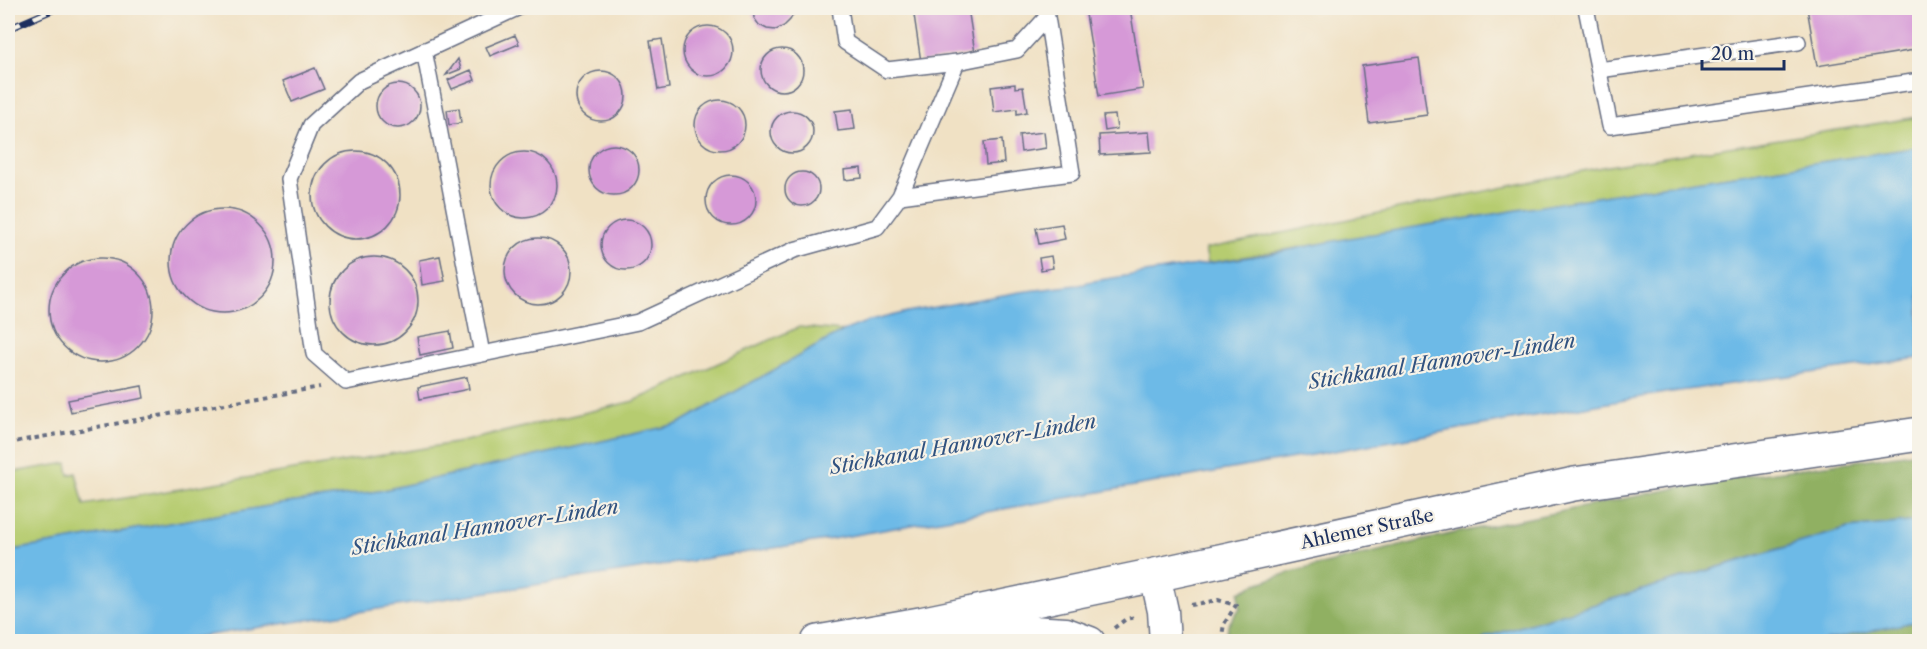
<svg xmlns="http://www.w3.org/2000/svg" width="1927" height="649" font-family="'Libre Caslon Text',serif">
<rect width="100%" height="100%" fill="#f7f3e8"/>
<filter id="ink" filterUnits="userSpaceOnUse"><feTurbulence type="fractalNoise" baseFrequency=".0167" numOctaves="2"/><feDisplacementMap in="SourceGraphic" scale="12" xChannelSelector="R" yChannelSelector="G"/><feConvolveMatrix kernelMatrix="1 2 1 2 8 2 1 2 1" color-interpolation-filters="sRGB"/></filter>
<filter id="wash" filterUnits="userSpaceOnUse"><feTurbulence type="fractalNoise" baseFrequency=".008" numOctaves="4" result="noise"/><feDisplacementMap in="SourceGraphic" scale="24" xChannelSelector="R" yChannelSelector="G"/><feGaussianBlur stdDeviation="1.35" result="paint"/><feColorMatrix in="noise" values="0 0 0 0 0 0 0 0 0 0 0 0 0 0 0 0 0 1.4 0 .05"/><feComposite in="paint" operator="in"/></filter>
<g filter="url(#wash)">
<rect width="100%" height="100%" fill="#f0e1c4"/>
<path fill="#b6cc70" stroke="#687e67" stroke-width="1.5" d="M1919,117V147L1663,186L1208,263L1205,249L1602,167Z
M799,327L843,331L678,424L379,491L280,504L8,551V473L67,463L69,475L76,473L84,505L461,442L634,401Z"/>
<path fill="#90b062" stroke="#567060" stroke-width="1.5" d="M1919,452V521L1848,528L1486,637L1481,641L1226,642L1228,625L1240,608L1239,592L1253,585L1291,572L1450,534L1711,481Z
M1919,621V641H1818Z"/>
<path fill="#6dbae7" stroke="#4474a2" stroke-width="1.5" d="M1919,147V358L1665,393L826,540L171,641H8V551L280,504L379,491L678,424L843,331L866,322L907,312L1020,292L1085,284L1087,282L1269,254L1349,238L1663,186Z
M1919,521V621L1818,642L1481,641L1486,637L1849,528Z"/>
<g id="blocks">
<path fill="#d699d7" d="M753,8H794V13L790,20L784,26L776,30L767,29L759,25L754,18Z
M913,8H968L975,53L921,62Z
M1085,8H1130L1143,89L1099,96Z
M1807,8H1920V49L1817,66Z
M683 51a25 25 0 1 1 50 0a25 25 0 1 1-50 0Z
M515,35L519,44L490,56L486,47Z
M662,39L669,88L658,90L650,41Z
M761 70a21 21 0 1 1 42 0a21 21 0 1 1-42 0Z
M1419,58L1427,115L1369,123L1362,66Z
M458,59L461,69L446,75Z
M315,68L324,89L292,102L283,81Z
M471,70L475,80L452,89L448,80Z
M576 96a25 25 0 1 1 50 0a25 25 0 1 1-50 0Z
M1015,84V88L1023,87L1027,112L1017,114V109L994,112L991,87Z
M376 106a22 22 0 1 1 44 0a22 22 0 1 1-44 0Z
M695 125a25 25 0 1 1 50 0a25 25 0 1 1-50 0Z
M459,108L461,123L449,125L447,110Z
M852,109L855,129L838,131L835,111Z
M771 132a21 21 0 1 1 42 0a21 21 0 1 1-42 0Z
M1115,115L1117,129L1105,131L1103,116Z
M1044,132L1046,148L1021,152L1019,135Z
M1149,132L1151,152L1100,155L1099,135Z
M1002,140L1004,163L986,165L984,142Z
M589 170a25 25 0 1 1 50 0a25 25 0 1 1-50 0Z
M312 195a44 44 0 1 1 88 0a44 44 0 1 1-88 0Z
M491 185a33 33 0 1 1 66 0a33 33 0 1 1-66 0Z
M861,168L862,178L845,180L844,170Z
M785 189a17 17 0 1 1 34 0a17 17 0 1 1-34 0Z
M706 200a25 25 0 1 1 50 0a25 25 0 1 1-50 0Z
M171 261a52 52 0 1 1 104 0a52 52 0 1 1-104 0Z
M601 245a25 25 0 1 1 50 0a25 25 0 1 1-50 0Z
M1062,224L1065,239L1039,244L1036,228Z
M505 271a33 33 0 1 1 66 0a33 33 0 1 1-66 0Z
M440,256L445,281L422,285L419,260Z
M1051,256L1053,268L1041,270L1039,258Z
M330 301a44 44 0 1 1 88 0a44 44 0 1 1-88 0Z
M49 310a52 52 0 1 1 104 0a52 52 0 1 1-104 0Z
M450,331L453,348L420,355L417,337Z
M467,377L469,389L420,399L418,387Z
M142,386L144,398L71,412L68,400Z"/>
</g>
</g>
<g filter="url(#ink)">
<use href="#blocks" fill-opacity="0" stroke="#666d82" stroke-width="1.5"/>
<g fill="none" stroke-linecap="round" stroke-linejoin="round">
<defs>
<path id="lane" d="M517,8L359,81L311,125L289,179L314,354L346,382L638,322L794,250L877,227L900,196L957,62
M840,8L845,42L887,70L957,62L1017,50L1047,17L1046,12
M1586,8L1610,126L1920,81
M424,50L482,354
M1599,70L1798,42
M900,196L1072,173L1047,17"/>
<path id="street" d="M1155,575L1163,611L1165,642
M941,626L1066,633L1090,642"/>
<path id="primary" d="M818,642L920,624L1155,575L1574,484L1920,434"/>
</defs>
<use href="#lane" stroke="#666d82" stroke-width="18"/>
<use href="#street" stroke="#666d82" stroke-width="33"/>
<use href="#primary" stroke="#666d82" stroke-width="36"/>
<path stroke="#666d82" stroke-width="4" stroke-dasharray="4.5 4.5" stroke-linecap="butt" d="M8,443L320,387
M1191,605L1218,600L1236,605L1224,624L1221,642
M1114,628L1126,619L1136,617"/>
<use href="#lane" stroke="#fff" stroke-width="15"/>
<use href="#street" stroke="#fff" stroke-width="30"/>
<use href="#primary" stroke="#fff" stroke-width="33"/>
<defs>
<path id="rail" d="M8,29L57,8"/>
</defs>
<use href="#rail" stroke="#1b2f5e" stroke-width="7"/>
<use href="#rail" stroke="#f7f3e8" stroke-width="4.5" stroke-dasharray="14" stroke-linecap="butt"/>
</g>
</g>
<g text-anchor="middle" stroke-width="4.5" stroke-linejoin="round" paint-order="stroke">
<g font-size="18" fill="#1b2f5e" stroke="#f7f3e8">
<text transform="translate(1367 529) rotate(-12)" y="6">Ahlemer Straße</text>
</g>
<g font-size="20" font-style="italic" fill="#305280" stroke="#f7f3e8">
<text transform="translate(1442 361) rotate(-9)" y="7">Stichkanal Hannover-Linden</text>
<text transform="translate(963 444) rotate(-10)" y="7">Stichkanal Hannover-Linden</text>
<text transform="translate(485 527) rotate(-9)" y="7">Stichkanal Hannover-Linden</text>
</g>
</g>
<rect width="1927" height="649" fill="none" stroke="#f7f3e8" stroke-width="30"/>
<path d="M1702 60v9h82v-9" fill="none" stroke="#1b2f5e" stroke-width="3"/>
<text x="1711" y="60" font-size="18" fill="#1b2f5e" stroke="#f7f3e8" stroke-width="4.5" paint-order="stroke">20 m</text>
</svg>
